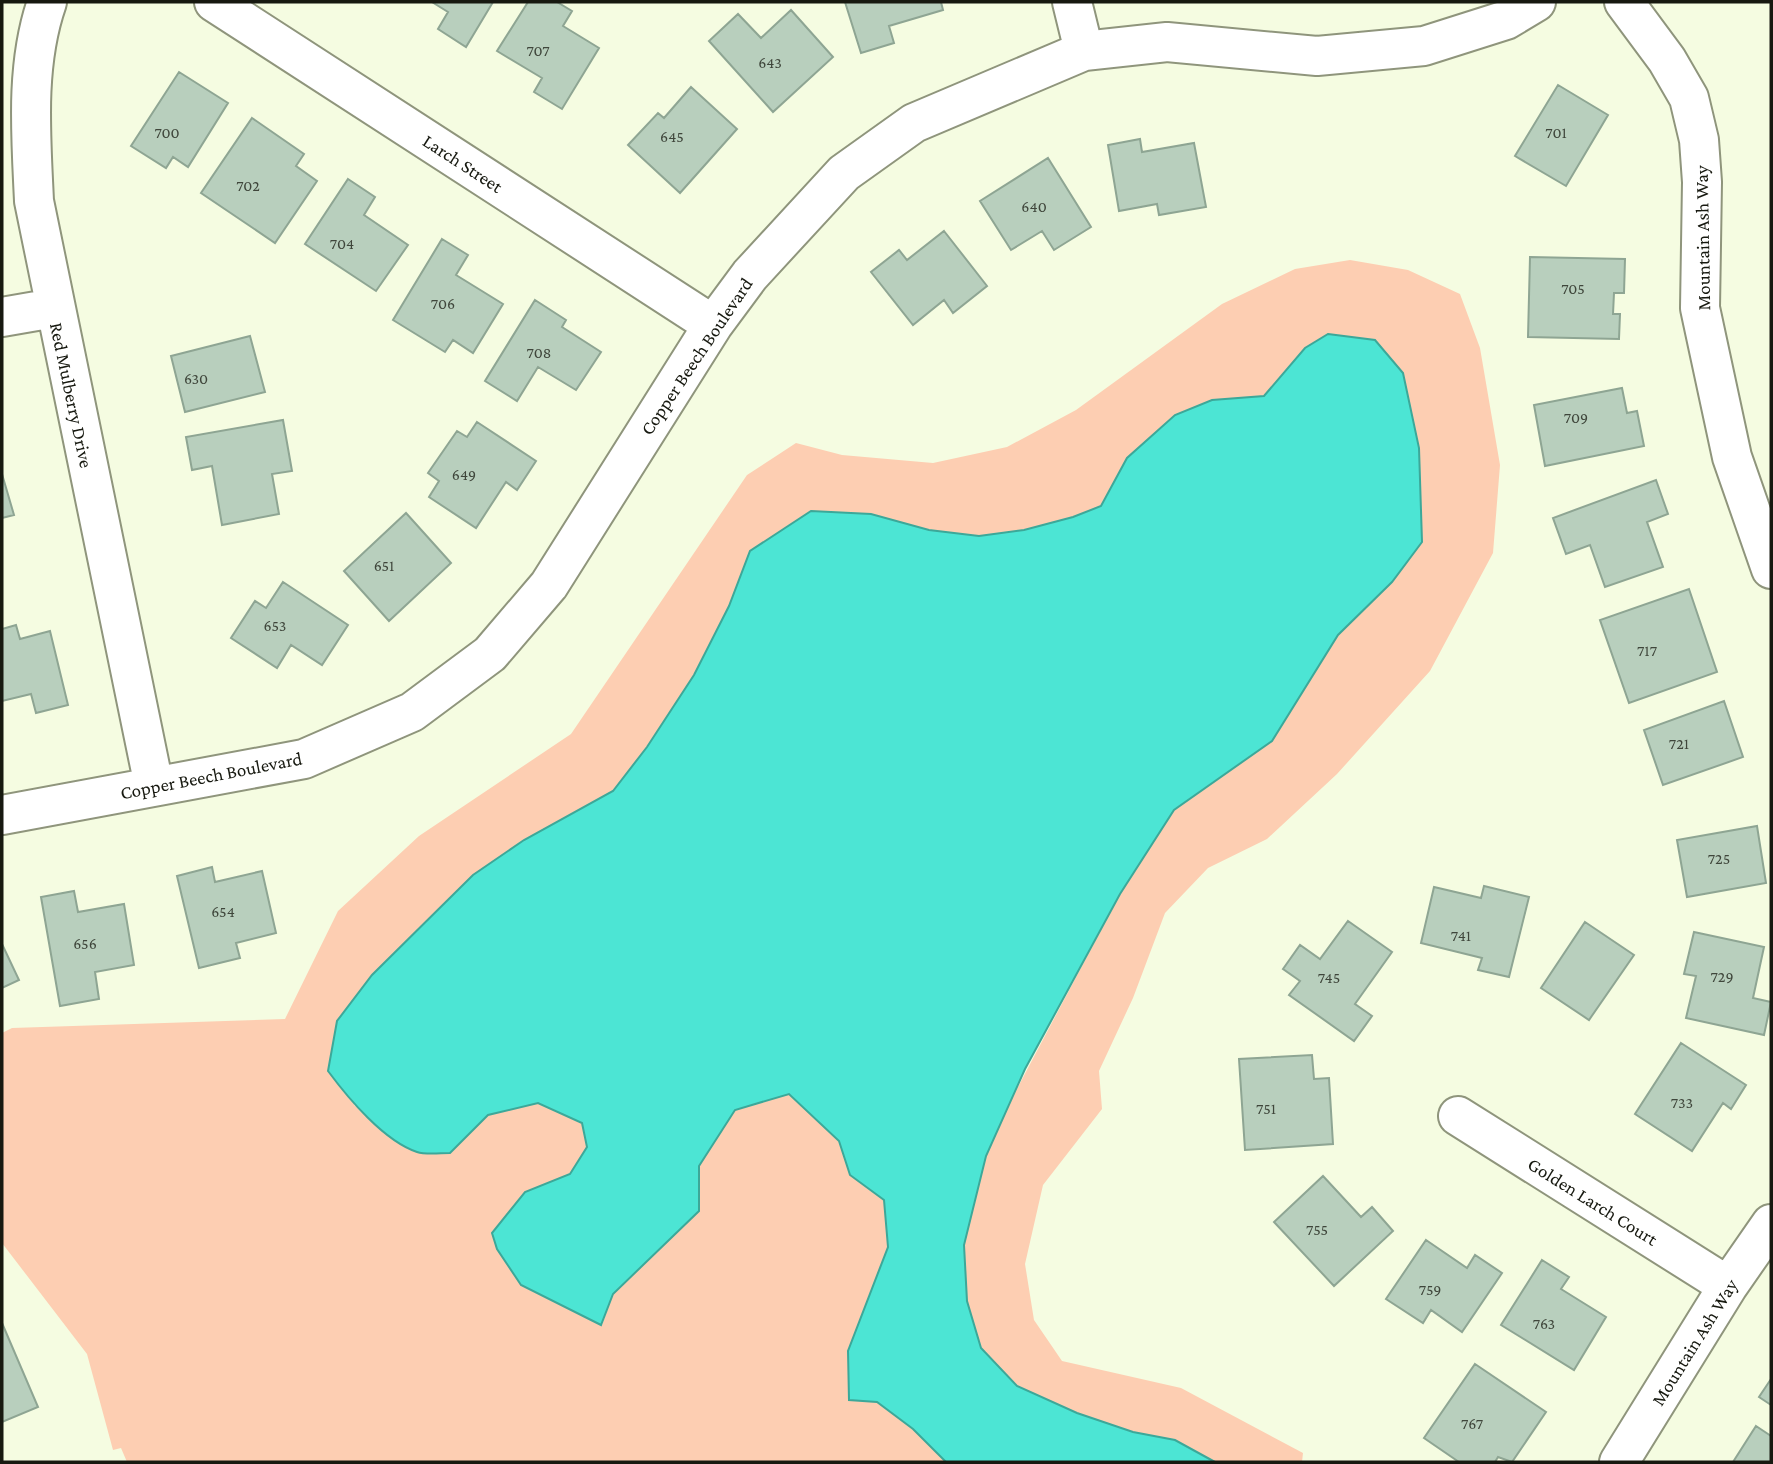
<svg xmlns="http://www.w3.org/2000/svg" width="1773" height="1464" font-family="'Crimson Pro',serif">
<rect width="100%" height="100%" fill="#f5fce1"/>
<path fill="#fdceb2" d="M1350,260L1408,270L1460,294L1480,348L1500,465L1493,553L1430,671L1337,774L1267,839L1208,868L1165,913L1133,998L1099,1071L1102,1109L1043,1185L1025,1264L1034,1320L1062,1361L1181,1388L1303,1453L1302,1462H1215L1175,1440L1133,1432L1077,1413L1017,1386L981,1348L967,1301L964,1245L986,1156L1001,1119L1120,894L1174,810L1272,741L1338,635L1392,582L1419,448L1410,413L1265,396L1212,400L1127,458L1101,506L1073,517L1024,530L979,536L929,530L871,514L750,551L729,606L694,675L647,747L613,791L524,840L473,875L372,975L354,1105L417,1152L469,1132L488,1115L538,1103L582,1123L587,1147L570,1174L525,1192L602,1325L613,1294L699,1211V1166L735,1109L789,1094L839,1141L850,1175L884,1199L888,1247L868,1298L850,1399L877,1402L913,1429L946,1462H127L121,1448L113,1450L87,1354L2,1243V1033L12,1028L285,1019L338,911L419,836L571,734L747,475L796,443L842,455L933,463L1007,447L1076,410L1222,304L1295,269Z"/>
<path fill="#4ce5d4" stroke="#3ca899" stroke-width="2" d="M1328,334L1375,340L1403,373L1419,448L1422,542L1392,582L1338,635L1272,741L1174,810L1120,894L1025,1069L986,1156L964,1245L967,1301L981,1348L1017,1386L1077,1413L1133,1432L1175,1440L1215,1462H946L913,1429L877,1402L849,1400L848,1351L888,1247L884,1200L850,1175L839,1141L789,1094L735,1110L699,1166V1211L613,1294L601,1325L521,1285L497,1249L492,1233L525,1192L570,1174L587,1147L582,1123L538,1103L488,1115L450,1153C440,1153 426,1155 417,1152C384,1141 348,1098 328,1071L337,1021L372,975L473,875L524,840L613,791L647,747L694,675L729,606L750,551L811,511L871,514L929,530L979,536L1024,530L1073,517L1101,506L1127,458L1175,415L1212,400L1264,396L1305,348Z"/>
<path fill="#b8cfbd" stroke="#8ea593" stroke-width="2" d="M432,2H493L466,47L438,29L448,12Z
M528,2H557L572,11L563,26L599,48L562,109L534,92L542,78L497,51Z
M845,2H941L943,10L889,26L894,43L861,53Z
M791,10L833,57L773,112L709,41L738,14L761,38Z
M179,72L228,103L188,167L173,157L166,168L131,146Z
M1558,85L1608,115L1566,186L1515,156Z
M691,87L737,129L680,193L628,145L658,113L664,118Z
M252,118L304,154L296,166L317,181L275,243L201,193Z
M1140,139L1142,152L1194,143L1206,207L1159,215L1157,204L1119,211L1108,145Z
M1048,158L1091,227L1054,250L1042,231L1011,250L980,201Z
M348,179L375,197L364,215L408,245L376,291L305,244Z
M944,231L987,286L953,313L944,300L913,325L871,272L899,250L907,260Z
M442,239L468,255L456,275L503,304L473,353L453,340L445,352L393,320Z
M1530,257L1625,259L1624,293H1614L1613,314H1620L1619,339L1528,337Z
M535,300L566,320L562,327L601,352L576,390L538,367L517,401L485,381Z
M250,336L265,392L185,412L171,356Z
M1622,388L1627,413L1637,411L1644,446L1545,466L1534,405Z
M283,420L292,471L272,474L279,514L222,525L212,466L192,470L186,437Z
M477,422L536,461L517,490L506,482L476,528L429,497L439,481L428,473L457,431L467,437Z
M2,474L14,515L2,518Z
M1656,480L1668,514L1647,522L1663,567L1605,587L1590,545L1566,554L1553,518Z
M406,513L451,563L389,621L344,571Z
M283,582L348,625L322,665L291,645L277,668L231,638L255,601L266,608Z
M1689,589L1717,672L1629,703L1600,620Z
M16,625L20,639L50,631L68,705L36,713L31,694L2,701V629Z
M1724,701L1743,757L1663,785L1644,730Z
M1757,826L1766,883L1687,897L1677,840Z
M212,867L215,882L262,871L276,933L236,943L240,958L199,968L177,876Z
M1484,886L1529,897L1509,977L1478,970L1482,958L1421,943L1434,887L1481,898Z
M74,891L78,912L124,904L134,965L95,972L99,999L60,1006L41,897Z
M1348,921L1392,952L1355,1004L1372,1016L1354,1041L1289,995L1300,981L1283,969L1300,945L1320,959Z
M1585,922L1634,955L1589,1020L1541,988Z
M1694,932L1764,947L1753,998L1771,1002L1764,1035L1686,1018L1696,976L1684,974Z
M2,944L19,980L2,988Z
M1681,1043L1746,1085L1731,1109L1723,1103L1692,1151L1635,1114Z
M1312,1055L1314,1079L1329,1078L1333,1144L1245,1150L1239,1059Z
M1323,1176L1361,1217L1372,1207L1393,1231L1334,1286L1274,1222Z
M1426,1240L1467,1268L1475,1255L1502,1273L1462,1332L1431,1310L1423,1323L1386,1299Z
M1542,1260L1569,1277L1561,1289L1606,1317L1574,1370L1501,1325Z
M2,1323L38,1407L2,1422Z
M1475,1364L1546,1412L1512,1462L1498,1457L1495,1462H1459L1424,1438Z
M1771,1379V1405L1759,1397Z
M1756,1426L1771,1436V1462H1733Z"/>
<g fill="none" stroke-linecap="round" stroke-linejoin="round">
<defs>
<path id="minor" d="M47,2C25,65 31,135 34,201L154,786
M214,2L713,325
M1072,2L1084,51
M1624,2L1667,60L1689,98L1699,140L1702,182L1700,308L1732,457L1771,569
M2,317L54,308
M2,815L304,759L412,712L490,654L549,585L713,325L750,275L844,173L914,123L1084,51L1167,42L1317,56L1424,46L1506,20L1536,2
M1458,1116L1728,1286
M1619,1462L1728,1286L1771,1224"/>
</defs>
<use href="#minor" stroke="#8f957c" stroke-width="42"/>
<use href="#minor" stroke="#fff" stroke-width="38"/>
</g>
<g text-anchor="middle" stroke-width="5" stroke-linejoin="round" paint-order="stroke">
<g font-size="16" fill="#3f463b">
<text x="538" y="56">707</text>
<text x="770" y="68">643</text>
<text x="167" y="138">700</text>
<text x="1556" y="138">701</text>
<text x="672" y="142">645</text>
<text x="248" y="191">702</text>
<text x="1034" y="212">640</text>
<text x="342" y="249">704</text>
<text x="1573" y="294">705</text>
<text x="443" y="309">706</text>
<text x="539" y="358">708</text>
<text x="196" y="384">630</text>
<text x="1576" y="423">709</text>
<text x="464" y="480">649</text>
<text x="384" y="571">651</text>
<text x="275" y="631">653</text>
<text x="1647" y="656">717</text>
<text x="1679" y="749">721</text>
<text x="1719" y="864">725</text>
<text x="223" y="917">654</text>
<text x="1461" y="941">741</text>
<text x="85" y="949">656</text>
<text x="1722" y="982">729</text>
<text x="1329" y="983">745</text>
<text x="1682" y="1108">733</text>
<text x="1266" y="1114">751</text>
<text x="1317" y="1235">755</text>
<text x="1430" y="1295">759</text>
<text x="1544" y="1329">763</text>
<text x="1472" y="1429">767</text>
</g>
<g font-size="19" fill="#171910" stroke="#fff">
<text transform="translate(463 163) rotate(33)" y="7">Larch Street</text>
<text transform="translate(1702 238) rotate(-91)" y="7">Mountain Ash Way</text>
<text transform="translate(696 356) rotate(-56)" y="7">Copper Beech Boulevard</text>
<text transform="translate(72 395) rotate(78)" y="7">Red Mulberry Drive</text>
<text transform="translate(211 775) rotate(-11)" y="7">Copper Beech Boulevard</text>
<text transform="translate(1593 1201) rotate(32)" y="7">Golden Larch Court</text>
<text transform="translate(1694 1342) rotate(-58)" y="7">Mountain Ash Way</text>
</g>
</g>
<rect width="1773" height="1464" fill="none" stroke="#171910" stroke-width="7"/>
</svg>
